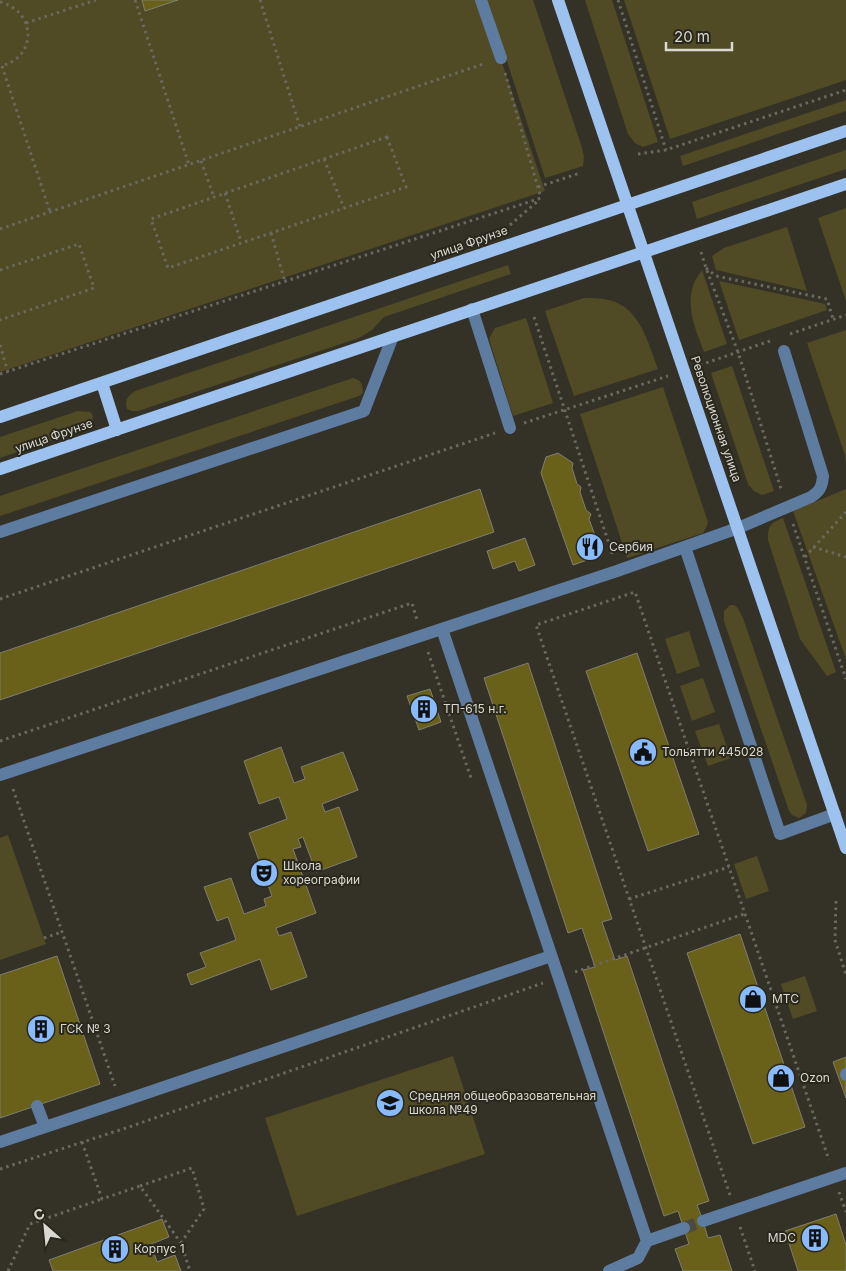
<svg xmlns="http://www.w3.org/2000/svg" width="846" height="1271" font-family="Inter,sans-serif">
<rect width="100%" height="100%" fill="#343227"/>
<path fill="#504b24" d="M0,0H481L545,191L0,372Z
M487,0H533L582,148L584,157L583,166L545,178Z
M585,0H612L658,142L643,147L635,143L628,134Z
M624,0H846V80L670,139Z
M846,100V111L683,166L680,156Z
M846,150V169L697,219L692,202Z
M846,208V301L818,218Z
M787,227L807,291L716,270L712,256L724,248Z
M508,265L511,274L384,317L372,330L359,338L138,411H132L127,409C124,400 128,396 135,391Z
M702,270L727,344L704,352C696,330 685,307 694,283C696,279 699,274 702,270Z
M719,281L825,304L827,310L739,340Z
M584,298C594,298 605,298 615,302C641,312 649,345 658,369L574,396L545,311Z
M526,318L553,403L513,416L489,339L492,333L495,328Z
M846,330V463L845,455L807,343Z
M732,366L774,491L762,495L754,491L748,484L711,373Z
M353,378C361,380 363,384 363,393L359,396L0,516V496Z
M663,387L708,522L706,528L703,533L627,558L580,414Z
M78,411L90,412L92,414L93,421L85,429L0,458V437Z
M846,489V659L793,511Z
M783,518L836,672L827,676L800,639L768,540C768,526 770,523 783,518Z
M730,605H734L737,607L743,618L807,805L806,813L799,818L792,815L789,811L724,621V611Z
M689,631L700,666L677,674L665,639Z
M703,678L715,712L692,721L680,686Z
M719,724L731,758L708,766L695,731Z
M8,835L46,944L0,960V838Z
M757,856L769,891L746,899L734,864Z
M805,976L817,1011L793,1019L781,984Z
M453,1056L485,1154L297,1216L265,1118Z"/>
<path fill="#696019" stroke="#7f7e71" d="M142,0H178L145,11Z
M558,453L573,463L572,468L577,484L581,487L580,492L586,510L591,514L589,519L596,538L600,540L599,546L602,555L573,565L541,473L546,457Z
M480,489L494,532L0,700V653Z
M525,538L535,565L519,571L515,561L493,569L487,551Z
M637,653L699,834L648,851L586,671Z
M528,663L612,919L602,922L615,960L627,956L709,1201L697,1205L703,1221L708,1238L720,1235L732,1271H683L675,1249L689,1244L678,1211L664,1216L583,970L595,967L582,928L568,933L484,678Z
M430,689L441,722L419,730L407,696Z
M281,747L294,783L305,779L301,767L343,752L358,790L322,804L325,812L339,807L357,857L316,872L303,837L298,839L301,847L293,849L316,913L276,928L279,936L291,932L307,977L271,990L260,959L191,985L187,974L206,967L200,953L236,940L228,917L217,921L204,887L231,878L244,914L266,906L264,899L272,896L249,833L287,819L279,797L259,804L244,761Z
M740,934L805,1127L753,1144L687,953Z
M57,956L100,1084L0,1118V975Z
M846,1057V1098L833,1062Z
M836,1214L846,1245V1271H798L785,1231Z
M162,1219L169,1237L151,1244L157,1262L175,1255L181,1271H53L49,1260Z"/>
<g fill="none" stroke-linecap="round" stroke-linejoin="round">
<path stroke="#4d4b40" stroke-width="12" stroke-dasharray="12 6" stroke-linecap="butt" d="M684,1228L703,1221"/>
<path stroke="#6a695f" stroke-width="3" stroke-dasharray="2.5 4" stroke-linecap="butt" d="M135,0L189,165
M260,0L300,127
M618,0L666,150
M0,2C36,11 38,57 1,66
M26,23L96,0
M2,66L50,212
M505,73L541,198
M387,137L406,187L168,268L151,219Z
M638,154L666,150L846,90
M324,159L344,208
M201,161L214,197
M538,187L580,173
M225,193L241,242
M510,225L539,200
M0,229L486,63
M271,233L285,282
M701,252L706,268L738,352L782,492
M706,268L716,276L827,299L833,319
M0,270L79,244L94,288L0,320
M534,317L613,556
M790,334L846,315
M0,345L8,372
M700,365L770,341
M0,374L541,198
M524,423L668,376
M793,524L846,679
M813,547L846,557
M805,557L846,512
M0,599L495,433
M428,652L472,781
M0,741L412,603L417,620
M13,789L115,1086
M629,899L729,867
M836,901L835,940L846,975
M44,938L62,932
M575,972L744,914
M82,1142L102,1199L140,1186L181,1243L190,1271
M0,1169L129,1127L543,983
M140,1186L192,1168L204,1209L181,1243
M839,1192L846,1212
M730,1195L536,625L635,592L829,1160
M740,1227L755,1271
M8,1271L30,1224L102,1199"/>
<path stroke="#5e7ba0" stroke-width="12" d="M481,0L501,58
M472,309L510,428
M0,532L364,411L393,336
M685,547L780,834L835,814
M442,629L647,1241
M0,775L617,571L738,528L811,497C820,491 822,487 823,476L784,351
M846,1074V1075
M37,1106L45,1127
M0,1142L120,1102L551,956
M703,1221L846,1173
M609,1271L638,1258L647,1241L684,1228"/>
<path stroke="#9ec2f0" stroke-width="12" d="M558,0L846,848
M102,383L117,430
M0,417L846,131
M0,469L846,184"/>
</g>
<defs>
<symbol id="restaurant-disc" viewBox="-11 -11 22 22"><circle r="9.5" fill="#88bafc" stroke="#2a281d"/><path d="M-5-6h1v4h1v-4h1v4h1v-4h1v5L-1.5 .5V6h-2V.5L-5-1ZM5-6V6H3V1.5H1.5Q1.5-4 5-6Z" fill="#111"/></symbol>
<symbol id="building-disc" viewBox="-11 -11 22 22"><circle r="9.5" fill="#88bafc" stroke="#2a281d"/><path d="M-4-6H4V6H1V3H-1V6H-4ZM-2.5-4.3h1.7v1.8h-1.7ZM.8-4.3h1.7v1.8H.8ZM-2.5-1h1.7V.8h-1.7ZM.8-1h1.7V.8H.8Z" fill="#111"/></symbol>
<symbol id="civic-disc" viewBox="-11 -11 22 22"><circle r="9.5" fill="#88bafc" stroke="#2a281d"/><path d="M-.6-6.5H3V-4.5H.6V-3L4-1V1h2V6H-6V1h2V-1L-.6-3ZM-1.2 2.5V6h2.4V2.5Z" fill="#111"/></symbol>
<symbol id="theatre-disc" viewBox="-11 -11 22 22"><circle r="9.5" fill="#88bafc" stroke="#2a281d"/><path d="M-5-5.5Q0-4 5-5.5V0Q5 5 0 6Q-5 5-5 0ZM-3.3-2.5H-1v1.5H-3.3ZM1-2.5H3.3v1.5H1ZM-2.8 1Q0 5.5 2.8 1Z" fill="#111"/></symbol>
<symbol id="shop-disc" viewBox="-11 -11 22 22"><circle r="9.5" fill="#88bafc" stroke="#2a281d"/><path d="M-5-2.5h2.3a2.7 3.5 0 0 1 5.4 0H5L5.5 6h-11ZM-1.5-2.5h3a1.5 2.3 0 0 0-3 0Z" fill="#111"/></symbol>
<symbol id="school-disc" viewBox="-11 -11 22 22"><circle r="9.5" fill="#88bafc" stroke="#2a281d"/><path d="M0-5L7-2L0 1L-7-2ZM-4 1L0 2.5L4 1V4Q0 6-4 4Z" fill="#111"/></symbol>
</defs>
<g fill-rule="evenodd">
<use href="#restaurant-disc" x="574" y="531" width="32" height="32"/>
<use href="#building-disc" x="408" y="693" width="32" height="32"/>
<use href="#civic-disc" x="627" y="736" width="32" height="32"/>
<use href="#theatre-disc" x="248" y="857" width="32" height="32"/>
<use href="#shop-disc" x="737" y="983" width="32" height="32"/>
<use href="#building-disc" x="25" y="1013" width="32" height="32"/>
<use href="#shop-disc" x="765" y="1062" width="32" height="32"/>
<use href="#school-disc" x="374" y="1087" width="32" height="32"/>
<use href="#building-disc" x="799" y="1222" width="32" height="32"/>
<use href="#building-disc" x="99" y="1233" width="32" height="32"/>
</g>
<g text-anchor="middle" stroke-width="4" stroke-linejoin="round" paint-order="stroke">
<g font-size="12" fill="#d9d9d1" stroke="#2a281d">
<text transform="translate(469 243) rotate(-19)" y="4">улица Фрунзе</text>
<text transform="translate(716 419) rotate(71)" y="4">Революционная улица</text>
<text transform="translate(54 436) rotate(-19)" y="4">улица Фрунзе</text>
</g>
<g font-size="12" fill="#d9d9d1" stroke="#2a281d" text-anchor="start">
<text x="609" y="551">Сербия</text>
<text x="443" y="713">ТП-615 н.г.</text>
<text x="662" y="756">Тольятти 445028</text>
<text x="283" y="870">Школа<tspan x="283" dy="14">хореографии</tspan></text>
<text x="772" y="1003">МТС</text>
<text x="60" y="1033">ГСК № 3</text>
<text x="800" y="1082">Ozon</text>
<text x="409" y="1100">Средняя общеобразовательная<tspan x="409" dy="14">школа №49</tspan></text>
<text x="796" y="1242" text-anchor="end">MDC</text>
<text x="134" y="1253">Корпус 1</text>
</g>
</g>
<g transform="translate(45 1226) rotate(333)" stroke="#2a281d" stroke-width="4" paint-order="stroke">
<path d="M0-4L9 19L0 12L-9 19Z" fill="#d9d9d1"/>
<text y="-8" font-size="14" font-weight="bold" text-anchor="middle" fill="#d9d9d1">С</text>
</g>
<path d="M666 42v8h66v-8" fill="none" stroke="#d9d9d1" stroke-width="2.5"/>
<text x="674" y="42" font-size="15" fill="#d9d9d1" stroke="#2a281d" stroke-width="4" paint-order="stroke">20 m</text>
</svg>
